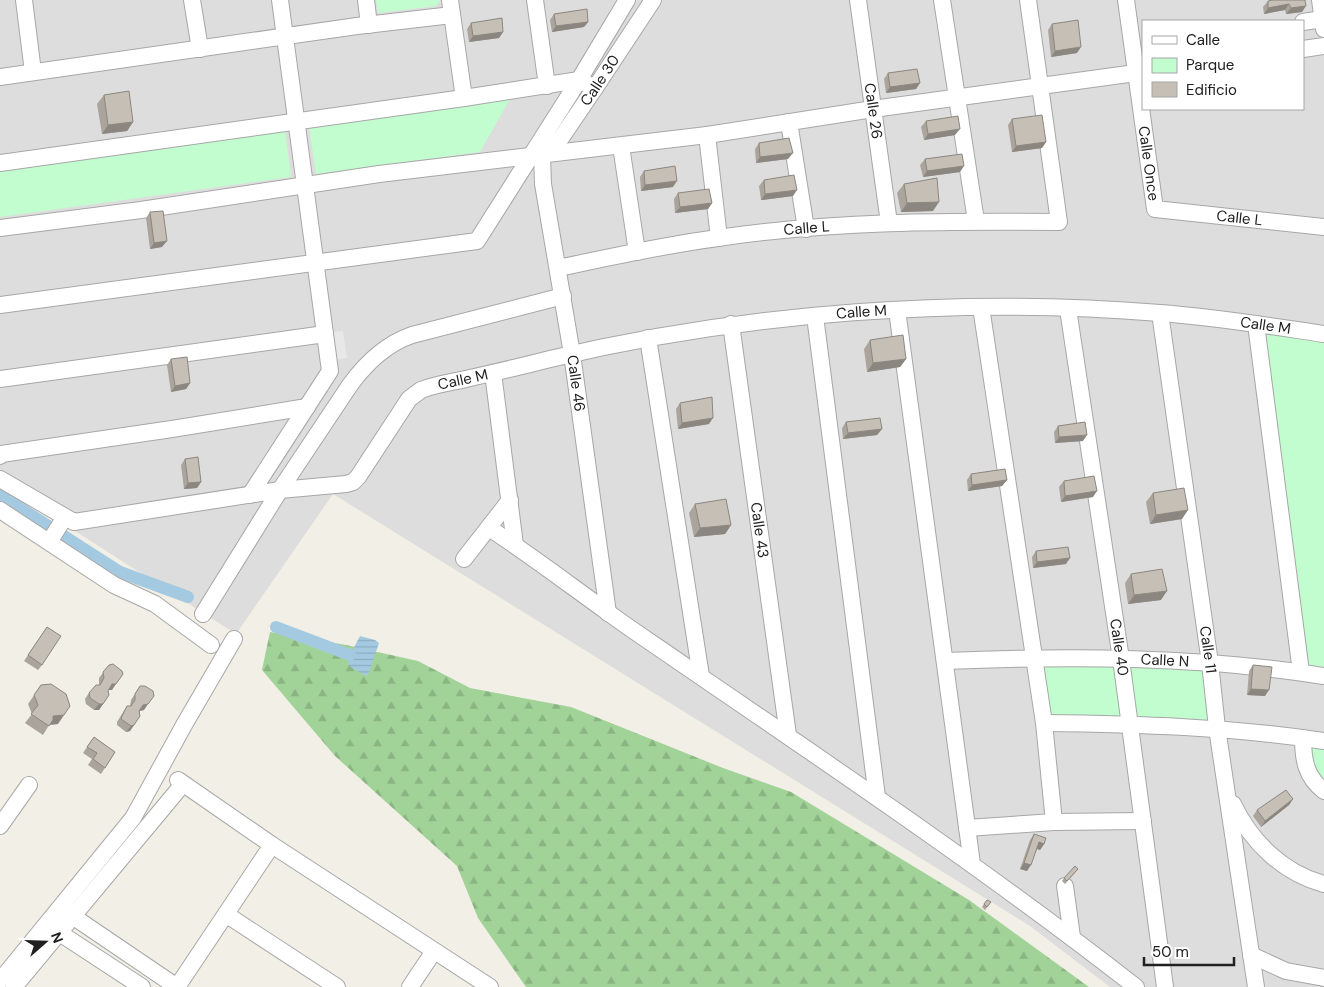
<svg xmlns="http://www.w3.org/2000/svg" width="1324" height="987" font-family="'DM Sans',sans-serif">
<defs>
<pattern id="forest-firs" width="22" height="20" patternUnits="userSpaceOnUse" patternTransform="scale(1.25)"><rect width="22" height="20" fill="#a1d398"/><path d="M5 1l3.5 6h-7zM16 11l3.5 6h-7z" fill="#8ab583"/></pattern>
<pattern id="water-rules" width="6" height="5" patternUnits="userSpaceOnUse" patternTransform="scale(1.25)"><rect width="6" height="5" fill="#a4cae1"/><path d="M0 2.5h6" fill="none" stroke="#8dadc1"/></pattern>
</defs>
<rect width="100%" height="100%" fill="#f1efe6"/>
<path fill="#dedddd" fill-rule="evenodd" d="M0,0H1324V987H1110L1030,926L333,494L236,634L0,483ZM1143,21H1303V109H1143Z"/>
<path fill="url(#forest-firs)" d="M270,632L346,645L418,661L470,688L571,707L723,768L791,792L969,900L1089,987H526L478,918L457,866L335,756L262,670Z"/>
<path fill="#c1fdcf" d="M376,0H441L436,6L378,13Z
M510,99L480,152L316,174L309,127Z
M285,130L291,177L0,217V170Z
M1264,330L1324,338V670L1308,667Z
M1041,663L1116,664L1124,717L1047,718Z
M1132,664L1205,668L1212,720L1134,718L1128,669Z
M1307,745L1324,748V781C1314,772 1311,759 1307,745Z"/>
<path fill="#e8e8e8" d="M343,331L347,358L335,360L331,332Z"/>
<path fill="url(#water-rules)" d="M360,636L375,640L379,643L368,675L366,676L348,665L350,655Z"/>
<g fill="none" stroke-linecap="round" stroke-linejoin="round">
<path stroke="#a4cae1" stroke-width="12" d="M0,495L120,572L188,597
M276,627L350,655"/>
<defs>
<g id="minor">
<path d="M24,0L33,72"/>
<path d="M192,0L200,49"/>
<path d="M366,0L369,25"/>
<path d="M450,0L464,98"/>
<path d="M535,0L547,86"/>
<path id="s1" d="M858,0L889,223"/>
<path d="M942,0L976,221"/>
<path id="s2" d="M1126,0L1155,209L1324,227"/>
<path d="M1320,0L1324,29"/>
<path d="M1303,22L1323,19"/>
<path d="M1303,49L1324,46"/>
<path d="M0,77L357,26L452,15"/>
<path d="M789,122L806,229"/>
<path d="M707,135L719,238"/>
<path d="M621,146L637,252"/>
<path id="s3" d="M542,155L543,184L572,354L608,613"/>
<path id="s4" d="M542,155L561,138L595,88L653,0"/>
<path d="M0,163L464,98L579,80L595,88"/>
<path d="M0,228L141,210L379,174L707,135L873,109L1143,72"/>
<path id="s5" d="M558,268C611,257 664,245 718,238C831,221 946,221 1059,222L1028,0"/>
<path d="M0,305L477,241L579,80L627,0"/>
<path d="M981,307L1044,723L1054,822"/>
<path id="s6" d="M1068,309L1121,659L1165,987"/>
<path d="M897,310L972,864"/>
<path id="s7" d="M1160,313L1210,663L1217,728L1256,987"/>
<path d="M815,316L877,797"/>
<path id="s8" d="M731,324L788,735"/>
<path d="M1256,324L1301,672"/>
<path d="M648,338L701,676"/>
<path d="M493,373L515,545"/>
<path d="M0,379L325,334"/>
<path d="M0,456L1,454L172,429L307,407"/>
<path id="s9" d="M0,479L74,522L280,490L346,484L353,482L358,477L409,399L421,390C436,384 454,382 470,378C497,372 523,366 550,359C746,312 959,297 1160,313C1215,317 1270,326 1324,334"/>
<path d="M250,495L330,371L280,0"/>
<path d="M0,510L114,585L155,604L211,645"/>
<path d="M489,528C529,554 567,583 606,611C633,631 661,649 688,668C839,771 991,874 1136,987"/>
<path d="M49,542L65,517"/>
<path d="M464,559L510,500"/>
<path d="M203,614L280,490L350,385C366,363 386,344 412,335L563,296"/>
<path id="s10" d="M945,661C1070,656 1199,656 1324,676"/>
<path d="M1044,723C1138,724 1231,727 1324,741"/>
<path d="M1303,738C1303,760 1306,777 1324,791"/>
<path d="M178,780L272,845L490,987"/>
<path d="M1233,804C1251,842 1283,873 1324,884"/>
<path d="M0,826L29,785"/>
<path d="M967,828L1054,822L1143,821"/>
<path d="M1065,886L1072,937"/>
<path d="M65,911L177,987"/>
<path d="M227,915L337,987"/>
<path d="M52,928L142,987"/>
<path d="M1251,955L1286,971L1324,978"/>
<path d="M0,981L133,818L184,725L234,639"/>
<path d="M14,987L183,784"/>
<path d="M177,987L272,845"/>
<path d="M410,987L434,951"/>
</g>
</defs>
<use href="#minor" stroke="#a7a7a7" stroke-width="18"/>
<use href="#minor" stroke="#fff" stroke-width="16"/>
</g>
<path fill="#aaa49c" d="M1305,0L1302,12L1286,14L1285,10L1264,14L1263,7L1268,1Z
M554,14L588,22L584,27L552,32L550,20Z
M471,23L503,32L499,38L469,42L467,29Z
M1052,24L1077,53L1051,57L1048,30Z
M888,73L920,83L916,89L886,93L884,79Z
M104,95L133,122L127,131L102,134L97,104Z
M1012,119L1046,142L1042,148L1012,152L1008,125Z
M926,121L955,135L924,140L921,127Z
M759,143L788,159L756,163L755,149Z
M925,159L960,172L923,177L920,165Z
M644,171L673,187L641,191L640,177Z
M764,180L793,196L761,200L759,186Z
M904,184L933,211L901,212L897,193Z
M678,193L712,203L708,209L675,213L674,199Z
M150,212L162,247L150,249L146,218Z
M870,340L906,359L900,367L867,372L864,349Z
M171,359L190,383L186,389L171,392L167,365Z
M680,403L709,424L678,429L676,409Z
M846,422L882,429L877,435L843,439L842,428Z
M1058,426L1083,441L1055,443L1054,432Z
M185,459L201,482L197,488L184,489L181,465Z
M971,474L1007,480L1002,486L968,491L967,480Z
M1064,481L1093,497L1061,502L1059,487Z
M1153,493L1182,519L1150,524L1146,502Z
M695,504L731,525L725,534L694,537L689,513Z
M1036,551L1066,564L1033,568L1032,557Z
M1131,574L1161,600L1128,604L1125,583Z
M47,627L42,665L38,670L24,661Z
M109,665L112,690H108L103,704L99,710H94L86,704L85,699L89,693L99,685V678Z
M1253,665L1265,696L1247,695L1249,671Z
M41,685L58,724L49,725L43,735L25,723L32,714L28,704Z
M140,686L144,710L140,711L134,725L130,731L126,732L117,725V722L127,706H130L131,700Z
M94,737L115,752L101,774L88,765L92,759L83,753Z
M1293,799L1289,805L1261,827L1253,816L1257,810Z
M1034,834L1044,844L1040,850L1037,849L1027,871L1020,869L1030,840Z
M1078,869L1065,884L1062,881L1064,878Z
M991,902L985,910L982,907L984,904Z"/>
<path fill="#8b867f" d="M1289,4L1285,10L1264,14L1268,8Z
M1306,6L1302,12L1286,14L1291,8Z
M588,22L584,27L552,32L556,26Z
M503,32L499,38L469,42L473,36Z
M1081,47L1077,53L1051,57L1055,51Z
M920,83L916,89L886,93L890,87Z
M133,122L127,131L102,134L108,125Z
M960,129L955,135L924,140L928,134Z
M1046,142L1042,148L1012,152L1016,146Z
M793,153L788,159L756,163L760,157Z
M964,166L960,172L923,177L927,171Z
M677,181L673,187L641,191L645,185Z
M797,190L793,196L761,200L765,194Z
M939,202L933,211L901,212L907,203Z
M712,203L708,209L675,213L680,207Z
M167,241L162,247L150,249L154,243Z
M906,359L900,367L867,372L873,363Z
M190,383L186,389L171,392L175,386Z
M713,418L709,424L678,429L682,423Z
M882,429L877,435L843,439L848,433Z
M1087,435L1083,441L1055,443L1059,437Z
M1007,480L1002,486L968,491L972,485Z
M201,482L197,488L184,489L188,483Z
M1097,491L1093,497L1061,502L1065,496Z
M1188,510L1182,519L1150,524L1156,515Z
M731,525L725,534L694,537L700,528Z
M1070,558L1066,564L1033,568L1037,562Z
M1167,591L1161,600L1128,604L1134,595Z
M112,684H116L112,690H108Z
M1251,689L1269,690L1265,696L1247,695Z
M99,704H103L99,710H94Z
M148,704L144,710L139,711L143,705Z
M64,715L58,724L47,725L53,716Z
M134,725L130,731L126,732L131,726Z
M1293,799L1289,805L1261,827L1265,821Z
M1039,842L1044,844L1040,850L1035,848Z
M1024,863L1031,865L1027,871L1020,869Z"/>
<path fill="#c6bfb5" stroke="#8b867f" d="M1273,0H1305L1306,6L1291,8L1289,4L1268,8V1Z
M587,9L588,22L556,26L554,14Z
M502,18L503,32L473,36L471,23Z
M1078,20L1081,47L1055,51L1052,24Z
M917,69L920,83L890,87L888,73Z
M129,91L133,122L108,125L104,95Z
M1042,115L1046,142L1016,146L1012,119Z
M958,116L960,129L928,134L926,121Z
M789,138L793,153L760,157L759,143Z
M962,154L964,166L927,171L925,159Z
M675,166L677,181L645,185L644,171Z
M794,175L797,190L765,194L764,180Z
M937,178L939,202L907,203L904,184Z
M709,189L712,203L680,207L678,193Z
M163,211L167,241L154,243L150,212Z
M903,335L906,359L873,363L870,340Z
M187,357L190,383L175,386L171,359Z
M712,397L713,418L682,423L680,403Z
M880,418L882,429L848,433L846,422Z
M1085,422L1087,435L1059,437L1058,426Z
M198,457L201,482L188,483L185,459Z
M1005,469L1007,480L972,485L971,474Z
M1094,476L1097,491L1065,496L1064,481Z
M1184,488L1188,510L1156,515L1153,493Z
M726,499L731,525L700,528L695,504Z
M1068,547L1070,558L1037,562L1036,551Z
M1162,569L1167,591L1134,595L1131,574Z
M47,627L61,636L42,665L28,655Z
M113,664L122,671L123,674L116,684H112L108,691L109,695L103,704H99L90,698L89,693L96,685H100L104,678L103,672L109,665Z
M1253,665L1272,667L1269,690L1251,689Z
M51,684L66,694L70,706L64,715L53,716V720L49,726L31,714L38,705L34,695L41,685Z
M140,686H145L153,691L154,696L148,704L143,705L139,711L140,716L134,725L131,726L121,719L122,716L127,706H131L135,700V694Z
M94,737L115,752L105,768L93,759L97,753L87,747Z
M1286,790L1293,799L1265,821L1257,810Z
M1034,834L1046,838L1044,844L1039,842L1031,865L1024,863Z
M1075,866L1078,869L1067,881L1064,878Z
M987,900L991,902L987,907L984,904Z"/>
<g text-anchor="middle" stroke-width="4" stroke-linejoin="round" paint-order="stroke">
<g font-size="15" fill="#202020" stroke="#fff">
<text dy="5" stroke="none"><textPath href="#s4" startOffset="95">Calle 30</textPath></text>
<text dy="5" stroke="none"><textPath href="#s1" startOffset="112">Calle 26</textPath></text>
<text dy="5" stroke="none"><textPath href="#s2" startOffset="165">Calle Once</textPath></text>
<text dy="5" stroke="none"><textPath href="#s2" startOffset="296">Calle L</textPath></text>
<text dy="5" stroke="none"><textPath href="#s5" startOffset="252">Calle L</textPath></text>
<text dy="5" stroke="none"><textPath href="#s9" startOffset="931">Calle M</textPath></text>
<text dy="5" stroke="none"><textPath href="#s9" startOffset="1336">Calle M</textPath></text>
<text dy="5" stroke="none"><textPath href="#s9" startOffset="526">Calle M</textPath></text>
<text dy="5" stroke="none"><textPath href="#s3" startOffset="231">Calle 46</textPath></text>
<text dy="5" stroke="none"><textPath href="#s8" startOffset="208">Calle 43</textPath></text>
<text dy="5" stroke="none"><textPath href="#s6" startOffset="342">Calle 40</textPath></text>
<text dy="5" stroke="none"><textPath href="#s7" startOffset="340">Calle 11</textPath></text>
<text dy="5" stroke="none"><textPath href="#s10" startOffset="220">Calle N</textPath></text>
</g>
</g>
<rect x="1142" y="20" width="162" height="90" fill="#ffffff" stroke="#a6a6a6"/>
<rect x="1152" y="36" width="25" height="8" fill="#ffffff" stroke="#a6a6a6"/>
<text x="1186" y="45" font-size="15" fill="#202020">Calle</text>
<rect x="1152" y="58" width="25" height="15" fill="#c1fdcf" stroke="#a6a6a6"/>
<text x="1186" y="70" font-size="15" fill="#202020">Parque</text>
<rect x="1152" y="82" width="25" height="15" fill="#c6bfb5" stroke="#a6a6a6"/>
<text x="1186" y="95" font-size="15" fill="#202020">Edificio</text>
<g transform="translate(45 942) rotate(70)" stroke="#ffffff" stroke-width="4" paint-order="stroke">
<path d="M0-4L9 19L0 12L-9 19Z" fill="#202020"/>
<text y="-8" font-size="14" font-weight="bold" text-anchor="middle" fill="#202020">N</text>
</g>
<path d="M1144 957v8h90v-8" fill="none" stroke="#202020" stroke-width="2.5"/>
<text x="1152" y="957" font-size="15" fill="#202020" stroke="#ffffff" stroke-width="4" paint-order="stroke">50 m</text>
</svg>
